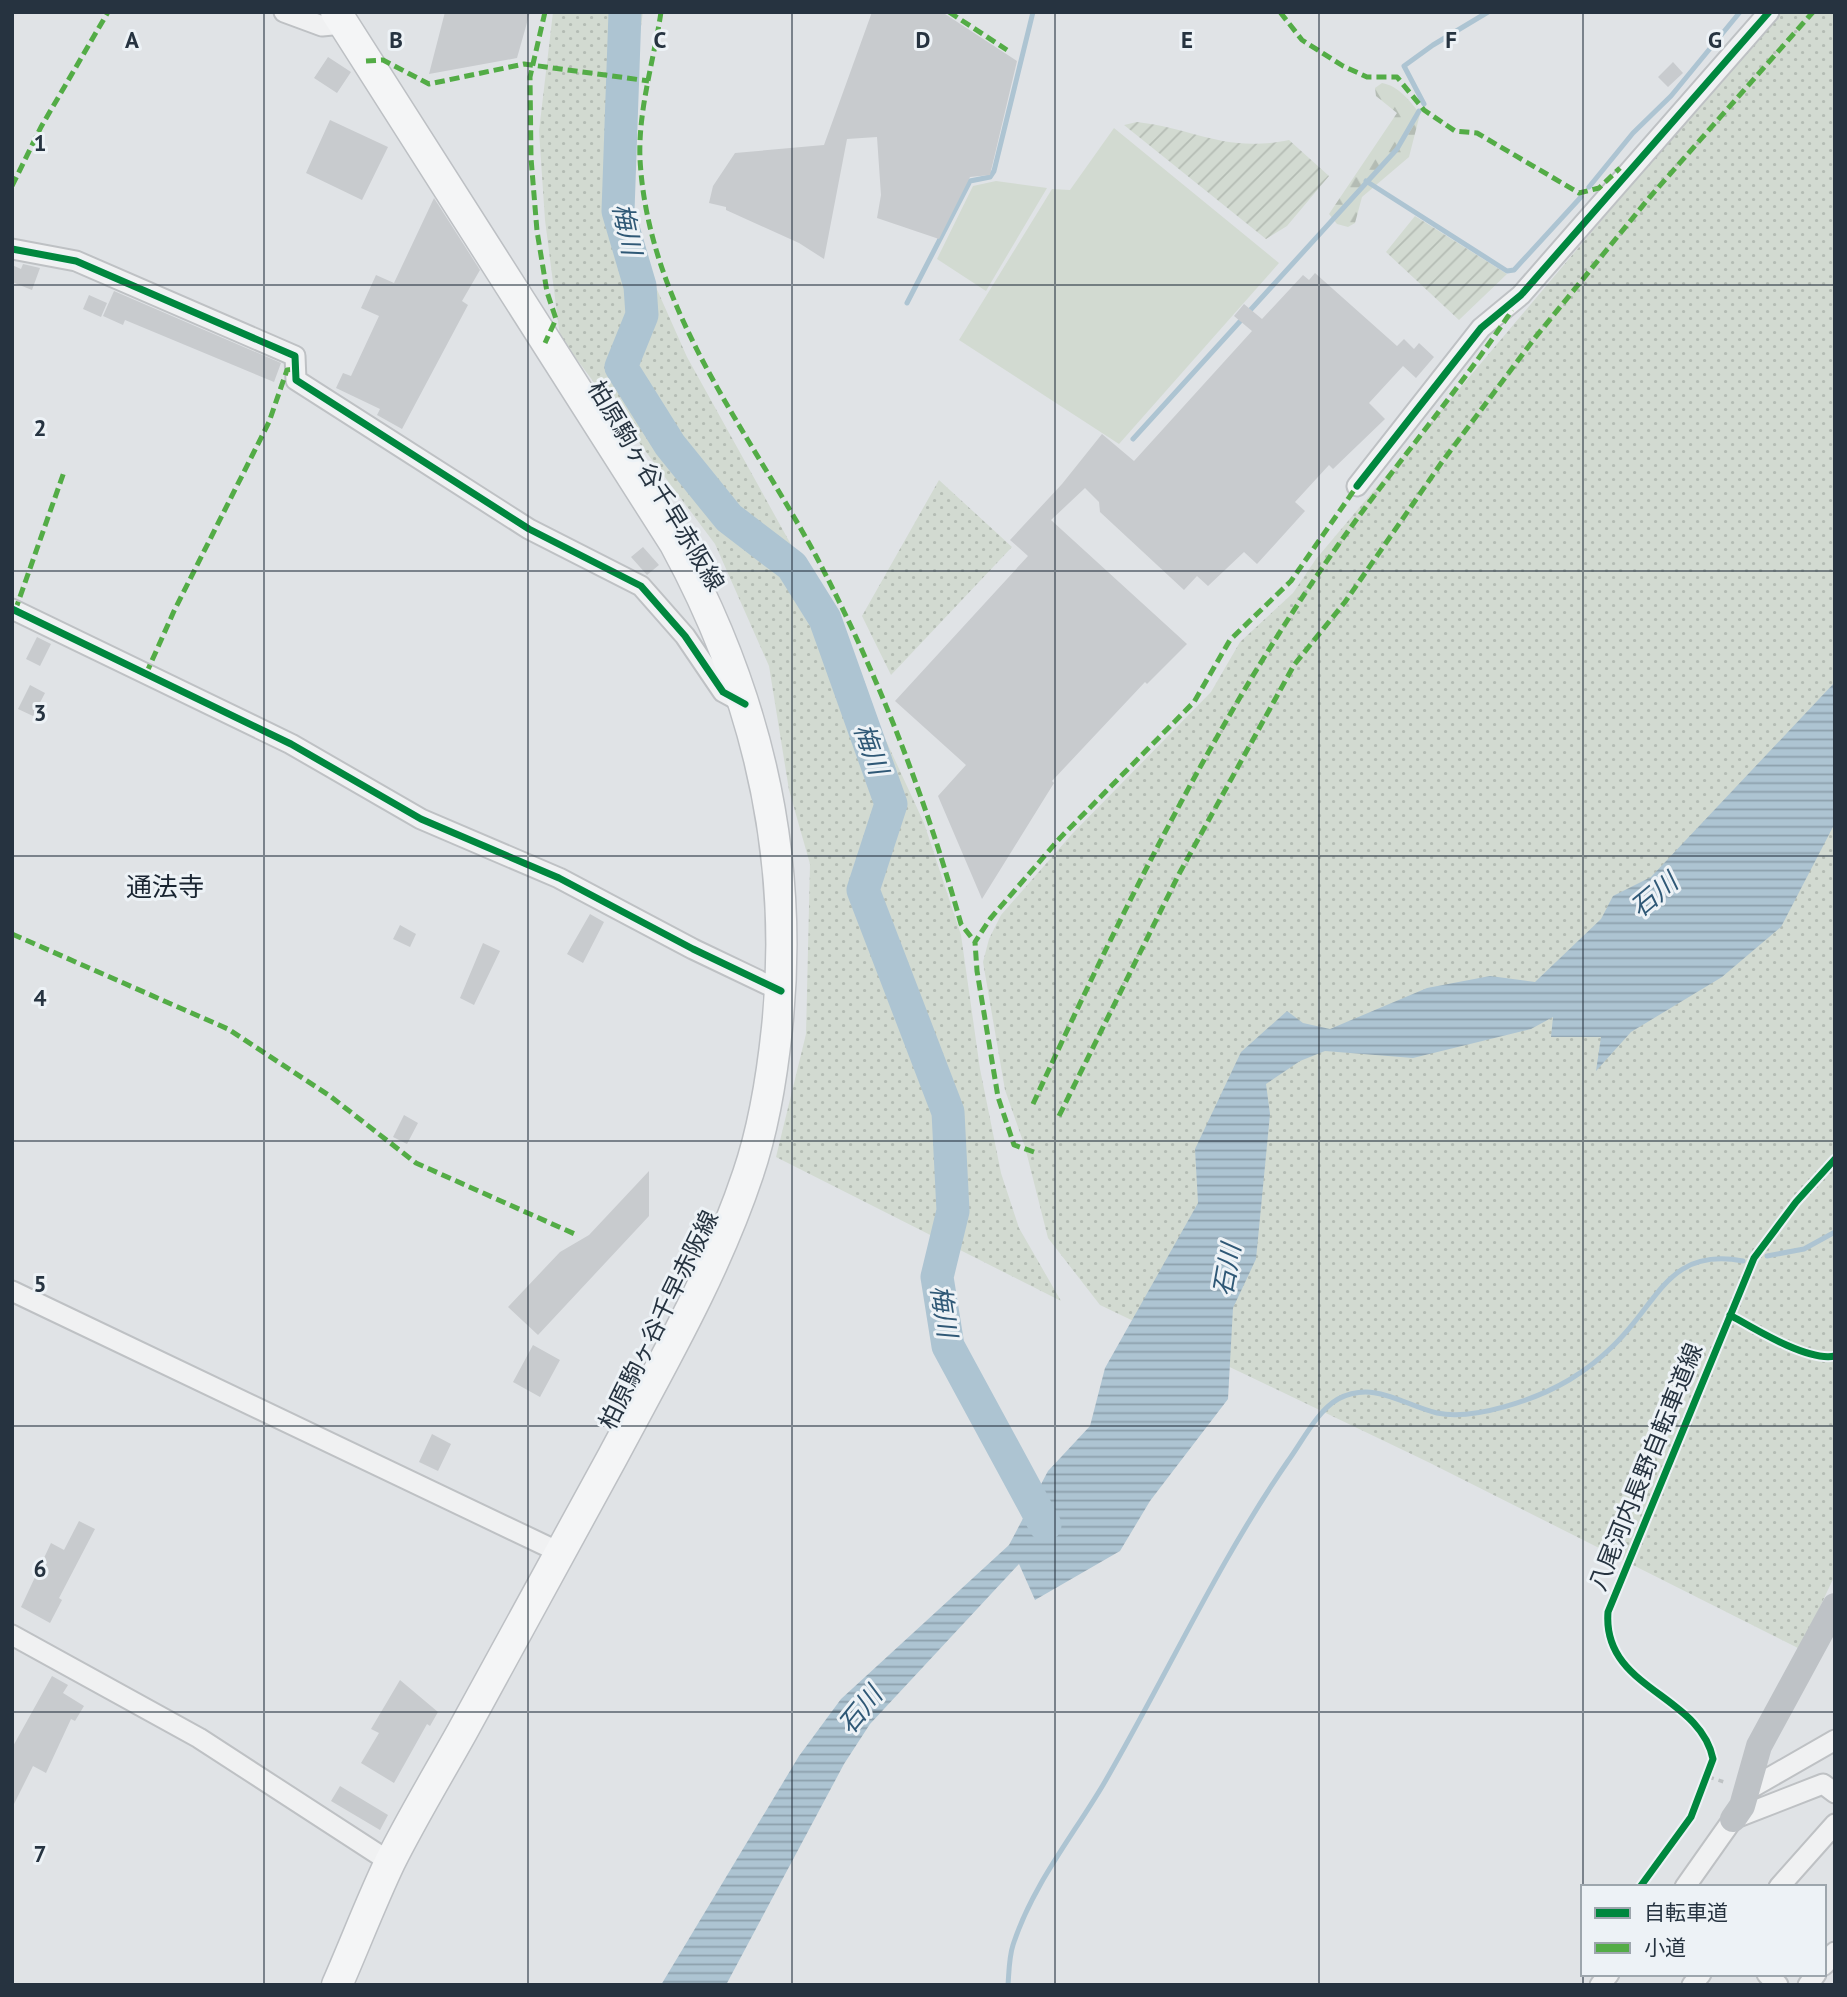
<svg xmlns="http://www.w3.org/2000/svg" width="1847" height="1997" font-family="'PT Sans','Noto Sans JP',sans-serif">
<defs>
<pattern id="grass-dots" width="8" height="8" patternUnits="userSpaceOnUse" patternTransform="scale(1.75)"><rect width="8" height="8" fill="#d2dad1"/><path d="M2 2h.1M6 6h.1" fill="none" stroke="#b4bcb4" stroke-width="1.8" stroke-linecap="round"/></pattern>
<pattern id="forest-firs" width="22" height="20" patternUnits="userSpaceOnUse" patternTransform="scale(1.75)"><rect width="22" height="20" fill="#d2dad1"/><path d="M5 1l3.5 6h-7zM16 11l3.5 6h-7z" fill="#b4bcb4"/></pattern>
<pattern id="garden-furrows" width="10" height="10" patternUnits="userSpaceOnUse" patternTransform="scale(1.75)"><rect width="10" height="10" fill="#d2dad1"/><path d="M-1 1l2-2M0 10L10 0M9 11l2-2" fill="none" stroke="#b4bcb4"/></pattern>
<pattern id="water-rules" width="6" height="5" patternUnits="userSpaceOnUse" patternTransform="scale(1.75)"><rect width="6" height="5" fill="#adc4d2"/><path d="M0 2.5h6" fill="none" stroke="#8da0ac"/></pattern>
</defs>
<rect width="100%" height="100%" fill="#e0e3e6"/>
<path fill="url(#grass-dots)" d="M553,12H643L629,111L628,179L635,240L687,357L860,669L882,732L924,823L961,935L980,1069L1001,1173L1019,1228L1061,1301L776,1157L806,1034L810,864L789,790L769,666L715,544L560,337L545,220L539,131Z
M1777,12H1835V1575L1800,1649L1428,1462L1100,1305L1048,1238L1025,1147L1005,1090L983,962L989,939L1001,915L1072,834L1211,692L1240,642L1293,593L1316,559Z
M939,480L1012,547L891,675L862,616Z"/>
<path fill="url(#forest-firs)" d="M1382,83C1399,86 1410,101 1420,114L1409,157L1362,197L1355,223L1348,227L1337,224L1329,214L1397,113L1376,96L1375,88Z"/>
<path fill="#d2dad1" d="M1114,128L1279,263L1119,444L959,340L1052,189L1070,190Z
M996,181L1047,188L986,291L937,259L973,186Z"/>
<path fill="url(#garden-furrows)" d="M1137,122C1197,129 1224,153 1289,140L1329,176L1287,226L1266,239L1124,125Z
M1415,216L1507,274L1459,320L1386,252Z"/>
<path fill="url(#water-rules)" d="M1835,682V823L1781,927L1722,977L1631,1032L1596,1071L1601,1037H1551L1553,1017L1531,1029L1413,1058L1325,1051L1300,1061L1266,1084L1270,1114L1256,1259L1233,1308L1228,1399L1150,1501L1120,1551L1035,1600L1019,1564L870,1724L844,1764L726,1985H661L799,1756L841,1699L1009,1545L1048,1471L1090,1426L1105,1368L1198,1203L1195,1149L1241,1052L1287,1011L1303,1023L1330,1029L1427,988L1490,976L1535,982L1601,919L1613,896L1651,877Z"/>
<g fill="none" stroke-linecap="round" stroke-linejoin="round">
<path stroke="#adc4d2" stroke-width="5" d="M1424,104L1404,66L1433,45L1488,12
M1366,181L1507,271L1514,270L1581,197
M1589,187L1633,133L1671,96L1740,12
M907,303L970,181L990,177L994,171L1033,12
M1133,439L1397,149L1419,111
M1767,1256L1804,1249L1835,1232
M1008,1985C1009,1972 1009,1957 1013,1945C1032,1886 1072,1837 1103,1785C1166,1677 1217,1564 1288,1461C1302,1442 1317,1411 1338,1399C1374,1380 1403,1405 1437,1413C1474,1421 1537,1399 1569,1380C1584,1371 1602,1357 1614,1345C1659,1302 1668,1247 1743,1261"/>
<path stroke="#adc4d2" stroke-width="33" d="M625,12L618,211L640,286L642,315L621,367L670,445L729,518L792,566L825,619L891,804L863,890L948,1112L953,1211L937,1277L948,1346L1045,1525"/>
</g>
<path fill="#c8cbce" d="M445,12H530L517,58L429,74Z
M872,12H942L1017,61L990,175L970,177L939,239L877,218L881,195L877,137L847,139L824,259L799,243L726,210V207L709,203L713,186L735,153L824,145Z
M328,57L351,72L337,93L314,78Z
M1673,62L1683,73L1668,87L1658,77Z
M330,120L388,147L362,200L306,173Z
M434,198L480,270L462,301L468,305L402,429L377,415L380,409L336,388L343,373L351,376L379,316L361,308L376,275L394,283Z
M23,264L40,268L32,290L12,282V265L21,269Z
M1315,273L1397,346L1404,339L1414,349L1419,343L1434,357L1416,378L1403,366L1369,403L1385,419L1333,469L1329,465L1295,502L1305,511L1257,564L1244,552L1208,586L1197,576L1184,590L1100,512L1099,502L1085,488L1051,520L1187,644L1147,684L1145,682L1052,781L1054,783L982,899L938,796L966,765L895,701L1028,556L1010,540L1062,484L1102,434L1134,461L1252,331L1234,316L1244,304L1262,319L1303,275L1309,280Z
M114,291L281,363L274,382L125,320L123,325L103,316Z
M89,295L107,303L101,317L83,309Z
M643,547L659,565L647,575L631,557Z
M37,637L51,644L40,666L26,659Z
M30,685L45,693L33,716L18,709Z
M590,914L604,922L583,963L567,954Z
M400,925L416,934L410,947L393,939Z
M483,943L500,951L474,1005L460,998Z
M404,1115L418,1123L407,1144L393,1137Z
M649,1171V1216L538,1335L508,1307L560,1252L589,1235Z
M533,1345L560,1360L540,1397L513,1382Z
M432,1434L451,1444L438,1471L419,1462Z
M79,1521L95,1529L59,1598L62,1600L50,1623L21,1607L51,1543L64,1550Z
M52,1676L68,1685L63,1693L84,1706L75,1721L71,1719L46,1773L33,1766L12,1808V1748Z
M400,1680L438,1712L430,1726L427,1724L394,1783L361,1763L379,1733L371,1729Z
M340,1786L388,1815L380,1830L331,1801Z"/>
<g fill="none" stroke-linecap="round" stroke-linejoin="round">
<defs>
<path id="street" d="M284,12L322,26L343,24
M12,249L76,261L295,356L296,380L529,529L641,586L685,636L723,692L745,704
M1357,486L1481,328L1521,295L1769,12
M12,609L291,744L421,819L559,878L693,949L781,991
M12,1291L561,1553
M12,1635L199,1738L390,1862
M1746,1791L1835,1740
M1685,1887L1733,1819L1823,1784L1835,1793
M1779,1887L1835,1824
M1824,1965L1835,1952
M1767,1974L1778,1985
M1600,1985L1609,1974
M1692,1985L1701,1974
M1808,1985L1816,1974"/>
<path id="primary" d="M336,12L675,544C757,695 795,857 777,1028C772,1076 764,1127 748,1174C715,1273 662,1364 613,1456C563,1548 513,1640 462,1732C438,1775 412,1818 390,1862C371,1902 355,1944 337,1985"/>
</defs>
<use href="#street" stroke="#bec1c4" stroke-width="23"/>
<use href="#primary" stroke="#bdc0c4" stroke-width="33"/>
<path stroke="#bec2c4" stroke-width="3.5" stroke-dasharray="5 5" stroke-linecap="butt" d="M1709,1777L1727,1783"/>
<use href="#street" stroke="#f0f1f2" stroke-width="19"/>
<path stroke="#bec2c6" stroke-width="26" d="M1733,1819L1742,1806L1759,1746L1835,1606"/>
<use href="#primary" stroke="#f4f5f6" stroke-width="30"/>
<path stroke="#53ac46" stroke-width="5" stroke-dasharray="10 5" stroke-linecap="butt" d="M545,12L530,77L531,158L537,231L547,292L556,319L545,343
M661,12C654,60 638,110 640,159C648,308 748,430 816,556C878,674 925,796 961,924L975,942
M949,12L1007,50
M1280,12L1302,40L1343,66L1367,77H1397L1424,110L1455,131L1477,133L1579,193L1599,188L1620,168
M366,61L383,60L429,84L524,64L649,81
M12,186L41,127L108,12
M15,611L64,472
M146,674L174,611L269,422L287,370L294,369
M12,934L228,1029L330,1096L416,1163L577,1235
M1033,1104C1121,913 1215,720 1336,548C1393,467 1458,392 1512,310
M1059,1116L1179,874L1294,665L1345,602L1442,462L1534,339L1649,198L1813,12
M1034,1152L1014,1145L998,1097L977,971L975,942L990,919L1060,838L1194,702L1230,640L1291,581L1357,486"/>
<defs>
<path id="cycleway" d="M12,249L76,261L295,356L296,380L529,529L641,586L685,636L723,692L745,704
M1357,486L1481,328L1521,295L1769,12
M12,609L291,744L421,819L559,878L693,949L781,991
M1730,1315C1753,1328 1808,1362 1835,1356
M1640,1887L1691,1817L1713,1759C1700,1694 1602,1689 1608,1612L1754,1258L1796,1202L1835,1159"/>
</defs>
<use href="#cycleway" stroke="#edf2f6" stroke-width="11"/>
<use href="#cycleway" stroke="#00873e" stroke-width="7"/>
</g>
<path fill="none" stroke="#263340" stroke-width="2" stroke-opacity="0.55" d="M264,12V1985M528,12V1985M792,12V1985M1055,12V1985M1319,12V1985M1583,12V1887M12,285H1835M12,571H1835M12,856H1835M12,1141H1835M12,1426H1835M12,1712H1835M1583,1974V1985"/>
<g text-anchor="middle" stroke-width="6" stroke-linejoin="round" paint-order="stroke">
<g font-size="24" fill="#263340" stroke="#edf2f6">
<text transform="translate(656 486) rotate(59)" y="8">柏原駒ヶ谷千早赤阪線</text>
<text transform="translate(659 1320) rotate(-64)" y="8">柏原駒ヶ谷千早赤阪線</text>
<text transform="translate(1646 1467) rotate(-68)" y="8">八尾河内長野自転車道線</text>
</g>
<g font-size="26" font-style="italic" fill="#2f5876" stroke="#edf2f6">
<text transform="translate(627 229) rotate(78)" y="9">梅川</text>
<text transform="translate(871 749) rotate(70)" y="9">梅川</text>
<text transform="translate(1654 895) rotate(-40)" y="9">石川</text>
<text transform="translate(1227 1270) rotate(-80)" y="9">石川</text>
<text transform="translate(944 1311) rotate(81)" y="9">梅川</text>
<text transform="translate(860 1710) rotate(-51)" y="9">石川</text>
</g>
<g font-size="26" fill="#192431" stroke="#edf2f6">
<text x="165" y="896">通法寺</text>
</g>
</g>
<g font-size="23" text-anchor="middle" font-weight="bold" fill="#263340" stroke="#edf2f6" stroke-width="6" stroke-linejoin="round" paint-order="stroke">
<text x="132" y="48">A</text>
<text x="396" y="48">B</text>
<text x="660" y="48">C</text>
<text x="923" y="48">D</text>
<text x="1187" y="48">E</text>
<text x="1451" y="48">F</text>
<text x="1715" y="48">G</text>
<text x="40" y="151">1</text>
<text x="40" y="436">2</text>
<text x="40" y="721">3</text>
<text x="40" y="1006">4</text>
<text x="40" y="1292">5</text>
<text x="40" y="1577">6</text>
<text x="40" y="1862">7</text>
</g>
<rect width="1847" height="1997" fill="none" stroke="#263340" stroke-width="28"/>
<rect x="1581" y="1885" width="245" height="91" fill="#edf2f6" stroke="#9da6ad" stroke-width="2"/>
<rect x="1595" y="1908" width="35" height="10" fill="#00873e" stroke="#9da6ad" stroke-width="2"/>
<text x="1644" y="1920" font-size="21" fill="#263340">自転車道</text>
<rect x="1595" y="1943" width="35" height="10" fill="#53ac46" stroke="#9da6ad" stroke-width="2"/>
<text x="1644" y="1955" font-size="21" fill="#263340">小道</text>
</svg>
